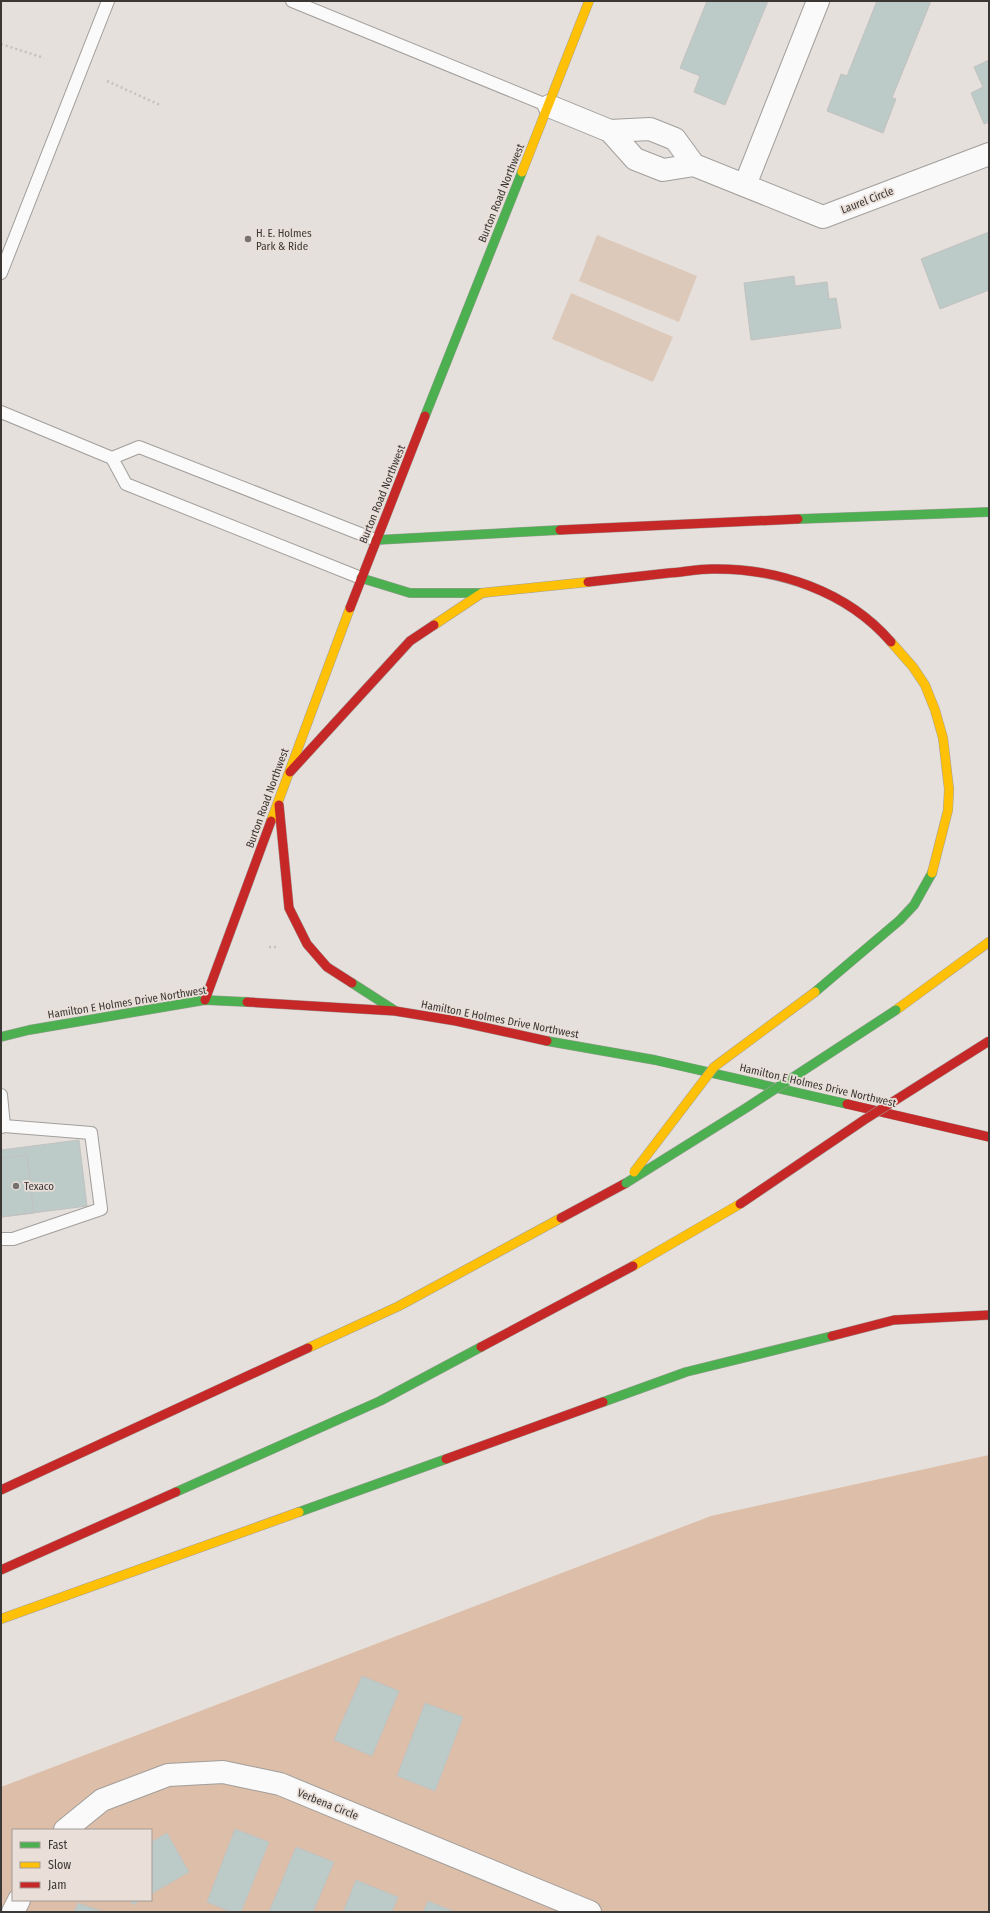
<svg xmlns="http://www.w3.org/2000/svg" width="990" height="1913" font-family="'Fira Sans Condensed',sans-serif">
<rect width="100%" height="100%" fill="#e5e0dc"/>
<path fill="#ddc9ba" d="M597,235L697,276L679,322L579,281Z
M571,293L673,337L653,382L552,339Z"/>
<path fill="#ddbea8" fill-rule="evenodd" d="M989,1455V1912H1V1787L711,1516ZM13,1830H151V1900H13Z"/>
<path fill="#bccac8" stroke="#c2c2c0" d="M707,1H768L725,105L694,92L700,76L680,68Z
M877,1H931L892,98L896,99L883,133L827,111L841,74L847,76Z
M989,60V122L984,124L971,93L983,87L974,67Z
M989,232V290L940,309L921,259Z
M794,276L795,286L827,282L829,299L836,298L841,328L751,340L744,283Z
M79,1140L87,1206L1,1217V1150Z
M27,1155L34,1213L1,1217V1158Z
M362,1676L399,1691L372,1756L334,1740Z
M425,1703L463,1717L435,1791L397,1776Z
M235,1829L269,1842L241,1912H231L207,1902Z
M167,1833L189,1872L151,1894V1842Z
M296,1847L334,1862L313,1912H269Z
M356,1880L398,1897L392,1912H343Z
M130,1900H141L133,1905Z
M428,1901L455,1912H423Z
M78,1903L104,1912H74Z"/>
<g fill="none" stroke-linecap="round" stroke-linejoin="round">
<defs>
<path id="lane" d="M292,1L549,106
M1,273L108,1
M1,412L112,458L126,484L361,578
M112,458L139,447L376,540
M1,1095L4,1126
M1,1127L4,1126L91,1133L101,1209L13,1239H1"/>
<path id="street" d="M549,106L610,131L635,159L663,170L694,165L823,217L989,154
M610,131L650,129L675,139L694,165
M745,185L818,1
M65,1830L102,1800L168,1775L223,1772L280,1784L590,1912
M13,1912L19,1900"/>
<path id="fast" d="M425,416L522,172
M798,519L989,512
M376,540L560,530
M361,578L410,593H482
M352,983L394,1010
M815,992L900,920L914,905L932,873
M1,1037L29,1030L205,1000L247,1002
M547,1041L655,1060L847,1104
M603,1402L686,1372L832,1336
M176,1492L380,1401L481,1347
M299,1512L446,1459"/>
<path id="slow" d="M522,172L589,1
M434,625L482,593L588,582
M891,642L913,667L925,685L935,710L943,738L949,789L948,810L932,873
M271,821L350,608
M896,1010L989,942
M633,1266L740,1204
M308,1348L399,1306L561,1218
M1,1619L299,1512"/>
<path id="jam" d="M560,530L798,519
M588,582C615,579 642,576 669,573C683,572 698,569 712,569C778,568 847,591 891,642
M350,608L425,416
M290,772L410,641L434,625
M279,805L289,908L307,944L327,967L352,983
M205,1000L271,821
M247,1002L395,1011L456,1021L547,1041
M847,1104L989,1137
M561,1218L626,1183
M832,1336L894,1320L989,1315
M481,1347L633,1266
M446,1459L603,1402
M1,1490L308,1348
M1,1570L176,1492"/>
</defs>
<use href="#lane" stroke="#a19e9b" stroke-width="14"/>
<use href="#street" stroke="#a19e9b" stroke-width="24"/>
<use href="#fast" stroke="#a19e9b" stroke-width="10"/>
<use href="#slow" stroke="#a19e9b" stroke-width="10"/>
<use href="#jam" stroke="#a19e9b" stroke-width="10"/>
<path stroke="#c3c1c1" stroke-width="2.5" stroke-dasharray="2 3" stroke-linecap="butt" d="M1,44L44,58
M107,81L160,105
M269,947H278"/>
<use href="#lane" stroke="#fbfafa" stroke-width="12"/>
<use href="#street" stroke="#fbfafa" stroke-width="22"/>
<use href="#fast" stroke="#4caf50" stroke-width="9"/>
<use href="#slow" stroke="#ffc107" stroke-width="9"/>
<use href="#jam" stroke="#c62828" stroke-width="9"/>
<defs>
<path id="fast-bridge" d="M626,1183L746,1108L896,1010"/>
<path id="slow-bridge" d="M634,1172L714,1067L815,992"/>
<path id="jam-bridge" d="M740,1204L864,1120L989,1041"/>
</defs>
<use href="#fast-bridge" stroke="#a19e9b" stroke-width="10" stroke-linecap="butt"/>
<use href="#slow-bridge" stroke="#a19e9b" stroke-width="10" stroke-linecap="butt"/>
<use href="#jam-bridge" stroke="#a19e9b" stroke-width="10" stroke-linecap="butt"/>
<use href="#fast-bridge" stroke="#4caf50" stroke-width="9"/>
<use href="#slow-bridge" stroke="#ffc107" stroke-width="9"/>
<use href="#jam-bridge" stroke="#c62828" stroke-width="9"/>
</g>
<g fill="#76726f" stroke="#e9dfd8" stroke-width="1.5">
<circle cx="248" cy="239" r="4"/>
<circle cx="16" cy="1186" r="4"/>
</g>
<g text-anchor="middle" stroke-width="3.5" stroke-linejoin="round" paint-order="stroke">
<g font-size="11" fill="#3b3735" stroke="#e9dfd8">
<text transform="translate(501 193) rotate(-68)" y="4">Burton Road Northwest</text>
<text transform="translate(867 200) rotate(-21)" y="4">Laurel Circle</text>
<text transform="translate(382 494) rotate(-68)" y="4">Burton Road Northwest</text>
<text transform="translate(267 798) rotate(-70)" y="4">Burton Road Northwest</text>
<text transform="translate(127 1002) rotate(-9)" y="4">Hamilton E Holmes Drive Northwest</text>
<text transform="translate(500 1019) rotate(11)" y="4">Hamilton E Holmes Drive Northwest</text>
<text transform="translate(818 1085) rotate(13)" y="4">Hamilton E Holmes Drive Northwest</text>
<text transform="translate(328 1804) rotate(22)" y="4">Verbena Circle</text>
</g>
<g font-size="11" fill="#3b3735" stroke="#e9dfd8" text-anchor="start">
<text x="256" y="237">H. E. Holmes<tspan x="256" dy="13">Park &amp; Ride</tspan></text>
<text x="24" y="1190">Texaco</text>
</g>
</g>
<rect width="990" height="1913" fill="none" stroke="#3b3735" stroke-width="4"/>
<rect x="12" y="1829" width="140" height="72" fill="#e9dfd8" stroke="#a39c97"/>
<rect x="20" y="1842" width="20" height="6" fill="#4caf50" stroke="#a39c97"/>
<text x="48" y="1849" font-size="12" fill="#3b3735">Fast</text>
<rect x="20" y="1862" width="20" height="6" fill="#ffc107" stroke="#a39c97"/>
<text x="48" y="1869" font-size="12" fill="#3b3735">Slow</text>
<rect x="20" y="1882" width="20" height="6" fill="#c62828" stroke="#a39c97"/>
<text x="48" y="1889" font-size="12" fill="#3b3735">Jam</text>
</svg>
